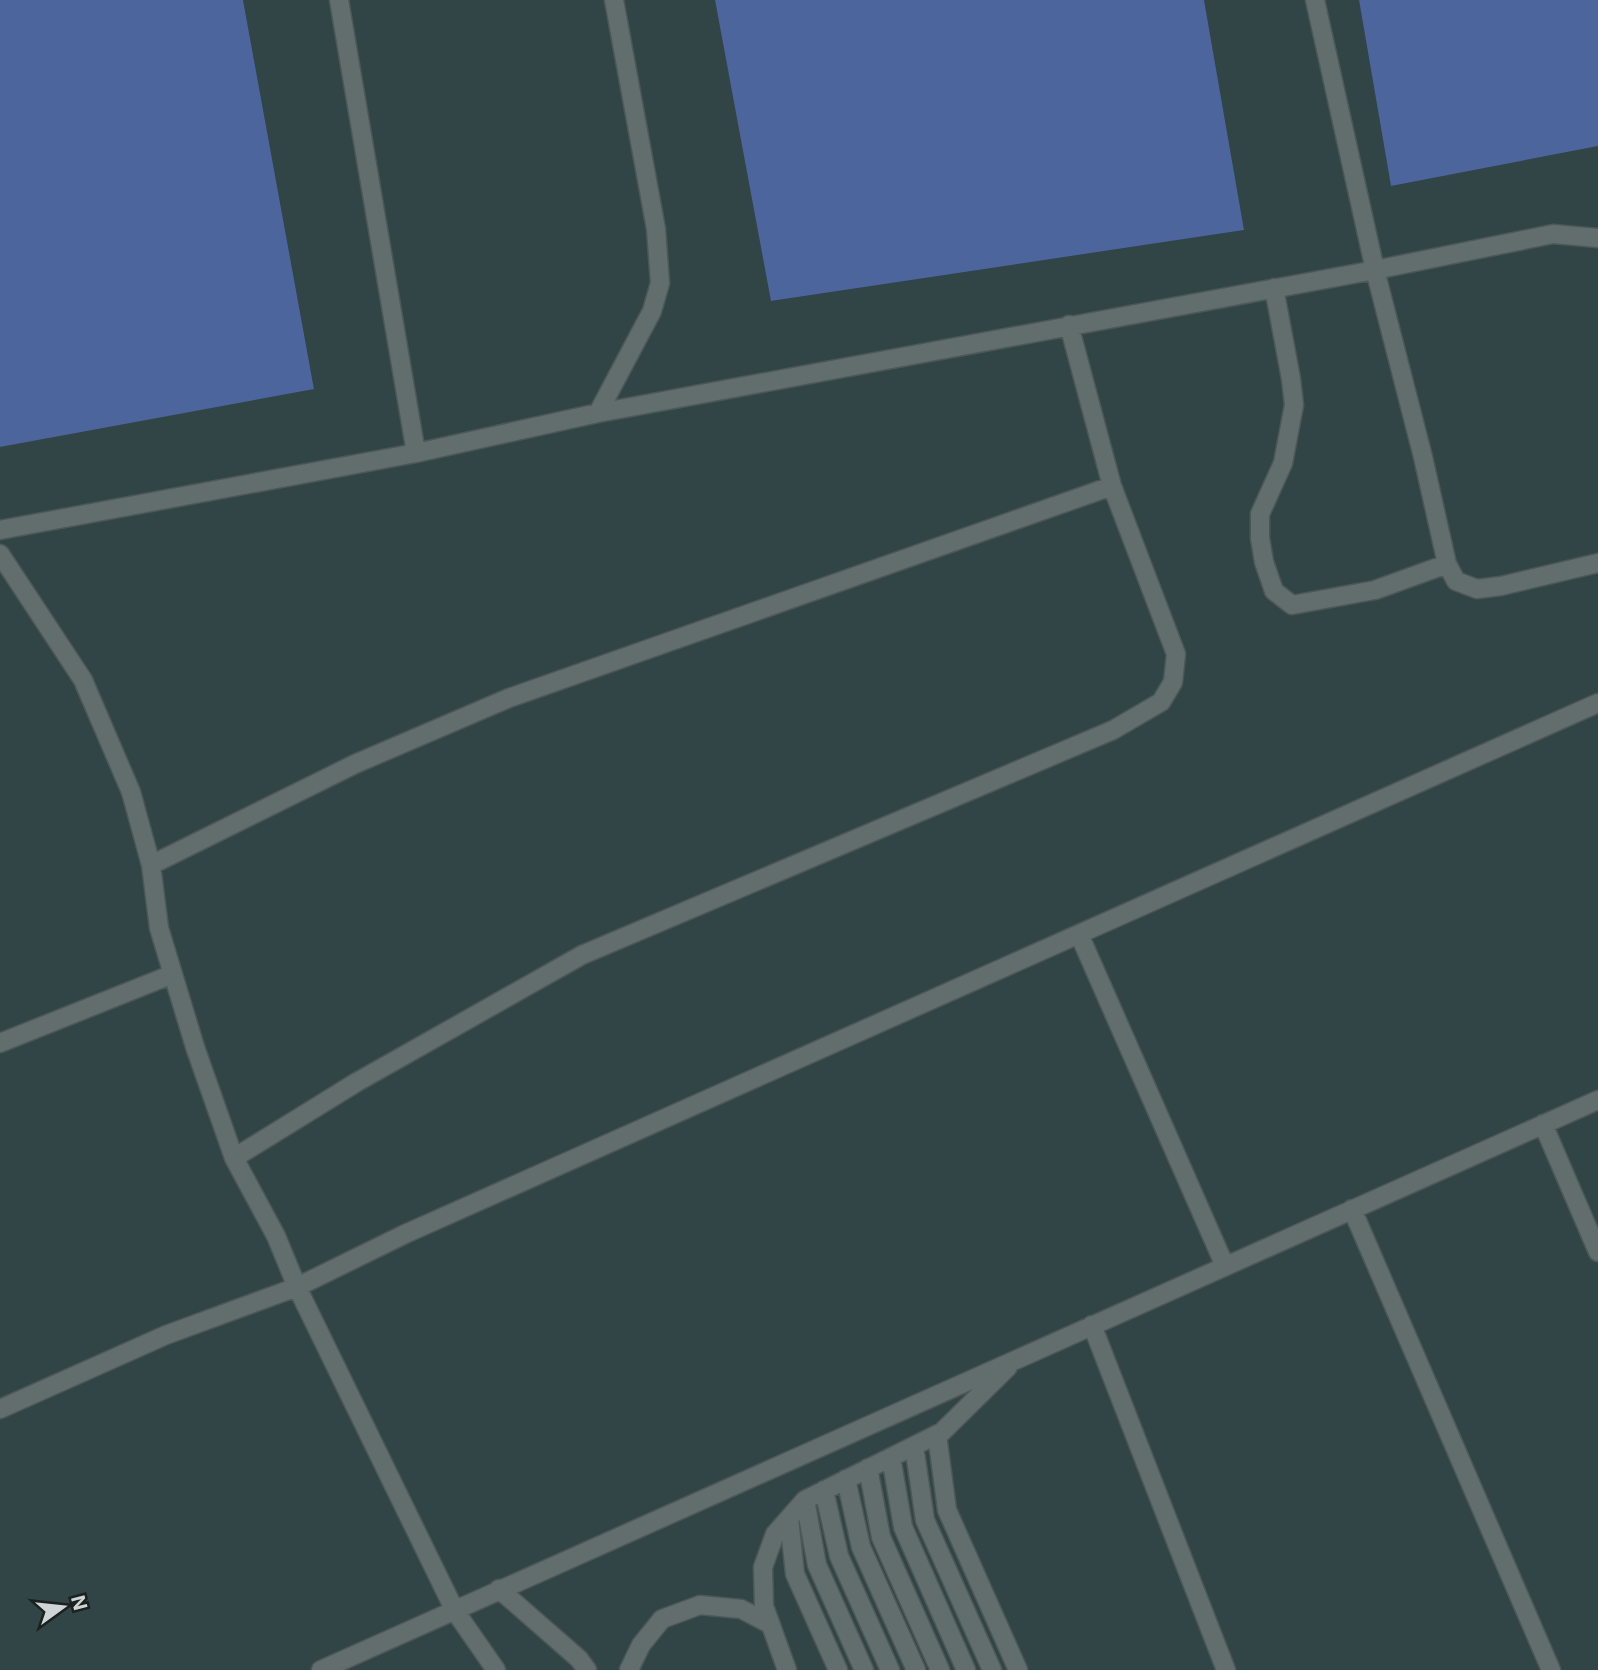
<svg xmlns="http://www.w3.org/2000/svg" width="1598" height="1670" font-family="Inter,sans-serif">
<rect width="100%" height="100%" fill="#2f393a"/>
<path fill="#324546" d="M243,0H715L772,301L1244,230L1204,0H1359L1391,186L1598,146V1670H0V447L314,388Z"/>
<path fill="#4c669d" d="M0,0H243L314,389L0,447Z
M715,0H1204L1244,230L771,301Z
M1359,0H1598V146L1391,186Z"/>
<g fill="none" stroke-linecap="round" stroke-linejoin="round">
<defs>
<path id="lane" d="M339,0L416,453
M1274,288L1291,379L1294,405L1283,463L1260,514V538L1264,562L1274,591L1292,605L1375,590L1447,564L1423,457L1375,270L1315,0
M598,413L652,311L660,283L656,229L614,0
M0,530L416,453L598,413L1375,270L1553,234L1598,238
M0,554L83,680L131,792L151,865L159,928L195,1047L234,1158L276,1236L297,1287L455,1611L496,1670
M1447,564L1456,581L1477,589L1501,586L1598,563
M151,865L355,764L509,698L1112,486
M1079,934L1225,1266
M0,1043L173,974
M1543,1124L1598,1252
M234,1158L357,1082L582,955L1113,730L1161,702L1173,682L1176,654L1112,486L1069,325
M1352,1209L1551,1670
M1092,1325L1226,1670
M0,1409L166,1335L297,1287L405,1234L1598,703
M937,1435L947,1510L1018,1670
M914,1446L925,1520L992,1670
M891,1457L903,1527L966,1670
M868,1468L881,1537L940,1670
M846,1479L861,1547L916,1670
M824,1490L839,1556L890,1670
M805,1500L817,1565L864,1670
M789,1518L795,1574L838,1670
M499,1589L579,1659L587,1670
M321,1670L1598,1100
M629,1670L641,1645L662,1619L700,1605L741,1609L770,1624
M787,1670L764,1606L763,1567L775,1534L805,1500L942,1432L1008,1367"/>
</defs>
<use href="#lane" stroke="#4e5757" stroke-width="21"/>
<use href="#lane" stroke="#626e6e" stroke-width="18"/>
</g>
<g transform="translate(63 1607) rotate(75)" stroke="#1b2020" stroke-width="5" paint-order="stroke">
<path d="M0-5L12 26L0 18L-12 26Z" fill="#cfd5d5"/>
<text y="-10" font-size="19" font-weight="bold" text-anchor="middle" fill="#cfd5d5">N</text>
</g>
</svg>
